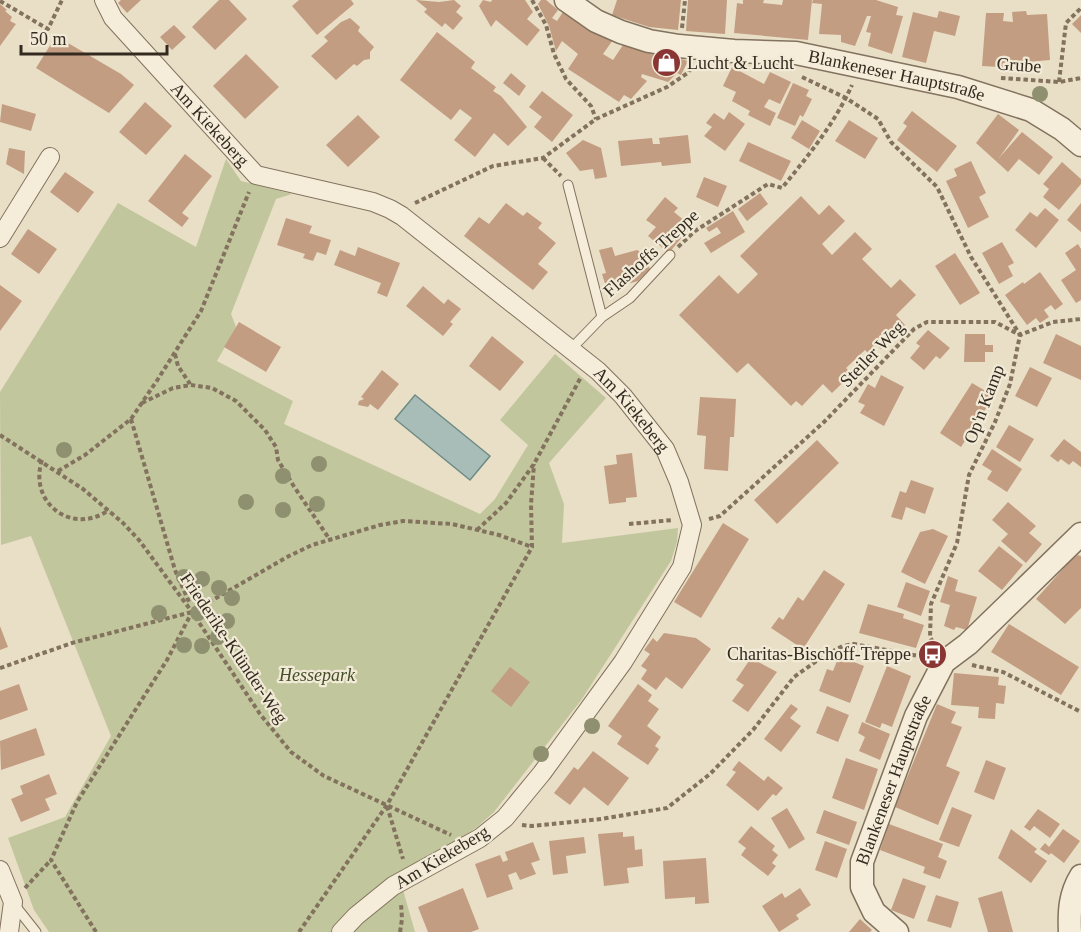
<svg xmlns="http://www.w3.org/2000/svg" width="1081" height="932" font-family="'Times New Roman',serif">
<rect width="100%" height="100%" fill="#e9dfc7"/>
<path fill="#c1c69c" d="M226,159L241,181L292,194L276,199L231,314L236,327L217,361L293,401L284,424L480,514L495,499L528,445L500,420L555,354L606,398L549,463L564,504L562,543L678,528L677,542L671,561L582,699L494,812L477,827L439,853L399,876L415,932H49L34,910L8,838L65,817L111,736L31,536L1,545L0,392L118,203L196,247Z"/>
<path fill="#a8bdb7" stroke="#6f8b84" stroke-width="1.5" d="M415,395L490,456L470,480L395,419Z"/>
<path fill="#c39d81" d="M121,0H141L127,13L118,3Z
M219,0H229L247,19L215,50L192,27Z
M299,0H351L354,4L317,35L292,6Z
M416,0L439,2L454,0L461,6L456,12L463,18L453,30L445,23L442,27L424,12L427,9Z
M483,0L491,2L492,0H525L533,12L527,19L540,30L527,46L496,20L491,27L479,6Z
M541,0H546L558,10L552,18L557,21L565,9L615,37L603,54L613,60L625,42L688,61L681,75L677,73L668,82L642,74L641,77L647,81L631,99L624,95L619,102L568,69L578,54L562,41L556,51L549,26L538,4Z
M617,0H681L678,30L649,27L612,15Z
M688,0H727L725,34L686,31Z
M743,0H764L763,3L782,5L783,0H812L808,40L734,33L737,3L743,4Z
M813,0H876L898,7L896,15L903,16L892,54L868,46L871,33L866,32L871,16H867L855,46L841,42V35L819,34L822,4L812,3Z
M0,4L7,10L5,11L12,17L10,21L16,24L0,46Z
M939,11L960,16L955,36L934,31L926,63L902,57L913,12L937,18Z
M1026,11L1027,15L1047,14L1050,60L1016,63V68L982,66L986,13H1004L1003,21L1013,22L1012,12Z
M1081,15V33L1072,24Z
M350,18L360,27L358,31L374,47L370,52V59L364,60L357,66L354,64L336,80L311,56L328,41L324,37L341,22Z
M174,25L186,37L172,50L160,37Z
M437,32L475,62L471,68L496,87L493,91L501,96L527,127L508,146L494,133L475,157L454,140L472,118L460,109L451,120L400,80Z
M56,36L121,74L134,85L109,113L36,68Z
M246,54L279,87L245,119L213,86Z
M732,67L764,84L770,72L791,82L780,104L769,99L764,107L776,113L770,126L748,115L750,111L732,101L736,92L723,86Z
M511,73L526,86L519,96L503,83Z
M793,83L809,90L806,96L812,99L803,117L800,115L795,126L777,118Z
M542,91L573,115L552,142L534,127L542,117L529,107Z
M145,102L172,126L146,155L119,132Z
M2,104L36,114L31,131L0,122Z
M912,111L957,146L937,172L897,140L907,126L903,123Z
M729,112L745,124L725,151L704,136L712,127L706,123L714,113L724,120Z
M998,114L1019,130L999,158L1022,132L1053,157L1039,175L1019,159L1008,172L976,143Z
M358,115L380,137L348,167L326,145Z
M802,120L820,131L809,149L791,138Z
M849,120L878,138L865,159L835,141Z
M688,135L691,163L662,166L661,162L621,166L618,141L652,138L653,144H660L659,138Z
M583,140L601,148L607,177L595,179L593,169L580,171L566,153Z
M748,142L791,161L781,181L739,161Z
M9,148L25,151L24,174L6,164Z
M185,154L212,176L182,213L189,218L182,227L148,201Z
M971,161L986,193L979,197L989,217L968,228L946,181L957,176L954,169Z
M1062,162L1081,179V184L1059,210L1043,197L1049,189L1043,184Z
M65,172L94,192L78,213L50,192Z
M704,177L727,186L718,207L696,197Z
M760,193L768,204L747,221L738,209Z
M801,196L819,215L829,205L845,221L822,244L832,255L855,232L872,249L862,259L891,288L900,279L916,295L896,315L905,325L881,349L876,345L868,353L865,350L846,368L852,374L832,393L823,384L802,406L796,401L791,406L748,363L737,373L679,315L719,275L738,294L758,274L740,256Z
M665,197L678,208L674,212L691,226L669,253L648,236L656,227L646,220Z
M506,203L523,216L527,212L542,223L538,228L556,243L538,264L548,272L533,290L464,236L479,217L489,224Z
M1081,203V232L1067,220Z
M1045,208L1059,220L1036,248L1015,230L1030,212L1037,217Z
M733,211L745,232L711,253L704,243L721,233L717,227L709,232L706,228Z
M286,218L312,226L309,233L331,240L326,255L317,252L313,261L303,258L305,254L277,245Z
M28,229L57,249L39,274L11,254Z
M1002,242L1014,263L1008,266L1013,276L999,284L982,253Z
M1078,244L1081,249V300L1076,303L1061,280L1076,270L1065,253Z
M358,247L400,263L387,297L377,293L381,283L334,265L340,250L355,256Z
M612,247L615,256L637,250L644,254L650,269L638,281L607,290L602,274L606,273L599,250Z
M955,253L980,293L960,305L935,266Z
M1040,272L1063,304L1055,310L1051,305L1044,310L1049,317L1040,323L1036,318L1027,325L1005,295L1023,282L1024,284Z
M0,285L22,301L0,331Z
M423,286L444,304L448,299L461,309L450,322L453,324L443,336L406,306Z
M239,322L281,347L266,372L224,347Z
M928,330L950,348L940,359L936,356L924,370L910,358L920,346L916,343Z
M965,334H985V345H993V352H985V362H964Z
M1056,334L1081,346V380L1043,363Z
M492,336L524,362L500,391L469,366Z
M1030,367L1052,378L1037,407L1015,396Z
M382,370L399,384L378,410L370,404L368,407L358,405L359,401L364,399L361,397Z
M881,375L904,387L884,426L860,413L865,405L858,402L868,384L875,388Z
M972,383L994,396L961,447L940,433Z
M700,397L736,399L734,437H730L728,471L704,469L706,436L697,435Z
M1009,425L1034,439L1020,462L996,447Z
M1064,439L1081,452V467L1073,461L1069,465L1061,459L1058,462L1050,456Z
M817,440L839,463L777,524L754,500Z
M992,449L1022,469L1007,492L987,479L992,471L982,465Z
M632,453L637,497L626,498V502L609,504L604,466L617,464L616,455Z
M911,480L934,488L925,514L906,507L902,520L891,517L900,491L906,493Z
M1008,502L1036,526L1029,533L1042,544L1026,563L1001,541L1008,534L992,520Z
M723,523L749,539L701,618L674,602Z
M933,529L948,536L925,584L901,572L920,532Z
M999,546L1023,565L1002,590L978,571Z
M1078,555L1081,556V608L1065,624L1036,599L1071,560Z
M824,570L845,584L803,649L771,628L779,617L783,620L798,597L803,601Z
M948,576L958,580L955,591L977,597L967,630L956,627L954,630L944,626L950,605L940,602Z
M906,582L930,591L921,616L897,607Z
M868,604L904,614L903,618L924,625L916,648L859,633Z
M1009,624L1079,667L1061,695L991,652Z
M0,626L8,647L0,650Z
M664,633L696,638L711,649L682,689L666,677L656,690L641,679L647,670L641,666L650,654L644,650L653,638L657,642Z
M839,656L864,666L850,703L819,691L827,669L833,671Z
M751,658L777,672L748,712L732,701L744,685L736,680Z
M887,666L911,676L892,727L882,723L880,728L865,722Z
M510,667L530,682L511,707L491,691Z
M954,673L999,677L998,685L1006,686L1004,704L996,703L995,719L978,718L979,707L951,705Z
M19,684L28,710L0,720V691Z
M638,684L652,695L648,701L659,709L647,726L661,737L655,746L659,749L648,765L617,744L622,736L608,726Z
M791,704L798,709L790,718L801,726L781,752L764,739Z
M937,704L956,712L951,723L962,727L946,766L960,772L938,825L895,807Z
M827,706L849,715L838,742L816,733Z
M862,722L890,734L880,760L859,751L865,737L858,733Z
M36,728L45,755L1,770L0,741Z
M593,751L629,778L608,806L584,787L570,805L554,793L574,767L578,770Z
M846,758L878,769L864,810L832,798Z
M986,760L1006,768L994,800L974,792Z
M739,761L764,781L768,776L783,788L776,796L773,794L758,811L726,785L736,772L732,770Z
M49,774L57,794L45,799L50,810L21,822L11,799L23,794L20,786Z
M952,807L972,815L959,847L939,840Z
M787,808L805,839L789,849L771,818Z
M1038,809L1060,824L1050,838L1034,826L1030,831L1024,827Z
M824,810L857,822L849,845L816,833Z
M889,824L943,844L938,857L947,861L940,879L923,873L925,867L880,850Z
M751,826L775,846L772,850L778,855L772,863L776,866L768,876L741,855L746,848L738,842Z
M1011,829L1037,849L1034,852L1047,861L1031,883L998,858Z
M1063,829L1080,841L1064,863L1051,853L1049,855L1040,849L1045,843L1049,847Z
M623,832V837L634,836L635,850L642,849L643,866L627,868L629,883L604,886L598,834Z
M584,837L586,853L566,856L568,873L553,875L549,841Z
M825,841L847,849L837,878L815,870Z
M533,842L540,860L531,863L536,874L520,880L516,872L508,875L513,889L487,898L475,864L500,855L503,862L508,860L505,852Z
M706,858L709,903L695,904V897L665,899L663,861Z
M903,878L926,886L914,919L891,910Z
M463,888L479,929L471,932H428L418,907Z
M800,888L811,905L796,915L799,919L779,932L762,906L782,893L785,898Z
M1002,891L1013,932H988L978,898Z
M936,895L959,902L951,928L927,921Z
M860,919L872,930L870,932H849Z"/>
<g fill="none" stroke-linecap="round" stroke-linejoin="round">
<defs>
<path id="service" d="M568,185L602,317
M571,349L602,317L630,298L670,255
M13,903L36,932"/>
<g id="minor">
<path id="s1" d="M104,0L113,18L256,175L373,202L390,209L402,216L598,371L623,396L665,449L679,482L692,525L682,567L623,662L542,773L505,818L480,838L393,886L356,916L341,932"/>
<path d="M0,238L50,157"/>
<path d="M0,870L13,902L9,932"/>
</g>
<g id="tertiary">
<path id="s2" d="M566,0L596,21L621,32L649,41L679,46L734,51L796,53L958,87L1031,110L1062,129L1081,145"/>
<path id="s3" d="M897,932L874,912L862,887V862L916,716L944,662L968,644L1081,534"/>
<path d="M1070,932C1069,911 1070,894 1081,876"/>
</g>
</defs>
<use href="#service" stroke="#82725e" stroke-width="11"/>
<use href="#minor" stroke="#82725e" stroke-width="20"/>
<use href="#tertiary" stroke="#82725e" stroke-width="25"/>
<path stroke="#82725e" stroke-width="4" stroke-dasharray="4.5 3" stroke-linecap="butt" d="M532,0L546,25L554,54L566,79L591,106L596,119
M0,1L48,29L62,0
M682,28L685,0
M802,77L846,98L878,119L891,142L937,187L971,257L1020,335L1010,384L995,422L969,475L957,543L931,604L930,637L935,646
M1001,78L1059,82L1081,78
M1059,82L1066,23L1081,8
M543,158L561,176
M415,203L493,166L543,158L596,119L667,87L689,72L691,66
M678,247L695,231L768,184L782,188C808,156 835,123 852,85
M175,354L178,366L190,384
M142,403L173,388L191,385L212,388L236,401L265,430L276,447L278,460L293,485L330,540
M131,419L175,570L189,602
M0,435L83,489L123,523L139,540L192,612L260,714L291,752L324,776L451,835
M42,460C28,503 72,536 109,510
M58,471L85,455L131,419L158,379L201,311L249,192
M709,519L720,516L824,422L914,329L927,322H995L1020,335L1053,322L1081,319
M629,524L673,520
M477,530L506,503L534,464L581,377
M972,665L1003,672L1081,712
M0,668L72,643L192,612
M387,806L403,859
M522,825L532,826L601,819L667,808L710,774L753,730L794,677L825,655L843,646L854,644L924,657
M25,888L51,860
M96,932L51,860L77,802L167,660L192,612L289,556L312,545L380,525L403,521L452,524L499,535L532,547
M299,932L387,805L532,547L531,504L534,464
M400,932L402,919L401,903"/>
<use href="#service" stroke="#f5edd9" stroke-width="9"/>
<use href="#minor" stroke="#f5edd9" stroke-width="18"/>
<use href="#tertiary" stroke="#f5edd9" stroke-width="22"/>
</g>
<g fill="#8f9070">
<circle cx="1040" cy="94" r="8"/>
<circle cx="64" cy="450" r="8"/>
<circle cx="319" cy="464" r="8"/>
<circle cx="283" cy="476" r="8"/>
<circle cx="246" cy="502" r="8"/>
<circle cx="317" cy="504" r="8"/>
<circle cx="283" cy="510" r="8"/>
<circle cx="184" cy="577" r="8"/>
<circle cx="202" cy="579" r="8"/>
<circle cx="219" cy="588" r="8"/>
<circle cx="232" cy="598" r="8"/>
<circle cx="159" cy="613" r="8"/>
<circle cx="198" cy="613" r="8"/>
<circle cx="227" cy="621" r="8"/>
<circle cx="218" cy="637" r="8"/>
<circle cx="184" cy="645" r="8"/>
<circle cx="202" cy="646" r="8"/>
<circle cx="592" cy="726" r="8"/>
<circle cx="541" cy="754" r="8"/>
</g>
<defs>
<symbol id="shop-disc" viewBox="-11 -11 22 22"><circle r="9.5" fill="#8a3635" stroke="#f1ead6"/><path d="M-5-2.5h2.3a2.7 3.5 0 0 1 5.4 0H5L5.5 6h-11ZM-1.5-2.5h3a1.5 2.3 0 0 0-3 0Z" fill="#fff"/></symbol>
<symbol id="bus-disc" viewBox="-11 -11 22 22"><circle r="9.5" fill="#8a3635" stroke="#f1ead6"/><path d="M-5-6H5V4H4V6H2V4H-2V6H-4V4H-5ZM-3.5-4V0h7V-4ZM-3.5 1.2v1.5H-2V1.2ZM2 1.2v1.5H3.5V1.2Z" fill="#fff"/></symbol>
</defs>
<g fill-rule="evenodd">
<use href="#shop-disc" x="650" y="46" width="33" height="33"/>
<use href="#bus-disc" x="916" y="638" width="33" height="33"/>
</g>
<g text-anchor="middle" stroke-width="4.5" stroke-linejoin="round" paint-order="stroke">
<g font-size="18" fill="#352a20" stroke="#f1ead6" text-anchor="start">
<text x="687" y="69">Lucht &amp; Lucht</text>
<text x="911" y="660" text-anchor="end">Charitas-Bischoff-Treppe</text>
</g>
<g font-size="18" fill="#352a20" stroke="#f1ead6">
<text transform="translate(1019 65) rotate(4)" y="6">Grube</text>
<text dy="6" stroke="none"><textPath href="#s2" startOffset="344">Blankeneser Hauptstraße</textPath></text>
<text dy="6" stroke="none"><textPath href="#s1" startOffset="164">Am Kiekeberg</textPath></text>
<text transform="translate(651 253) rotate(-42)" y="6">Flashoffs Treppe</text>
<text transform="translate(872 354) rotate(-46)" y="6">Steiler Weg</text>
<text transform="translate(984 404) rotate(-69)" y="6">Op'n Kamp</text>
<text dy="6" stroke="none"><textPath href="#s1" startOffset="686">Am Kiekeberg</textPath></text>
<text transform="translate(234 648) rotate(56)" y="6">Friederike-Klünder-Weg</text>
<text dy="6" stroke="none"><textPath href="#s3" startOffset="171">Blankeneser Hauptstraße</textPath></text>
<text transform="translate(442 857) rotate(-31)" y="6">Am Kiekeberg</text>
</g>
<g font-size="18" font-style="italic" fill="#454f29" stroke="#f1ead6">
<text x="317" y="681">Hessepark</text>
</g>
</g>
<path d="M21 45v9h146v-9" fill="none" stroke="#352a20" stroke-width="3"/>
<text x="30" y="45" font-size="18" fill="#352a20" stroke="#f1ead6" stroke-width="4.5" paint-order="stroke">50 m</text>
</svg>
